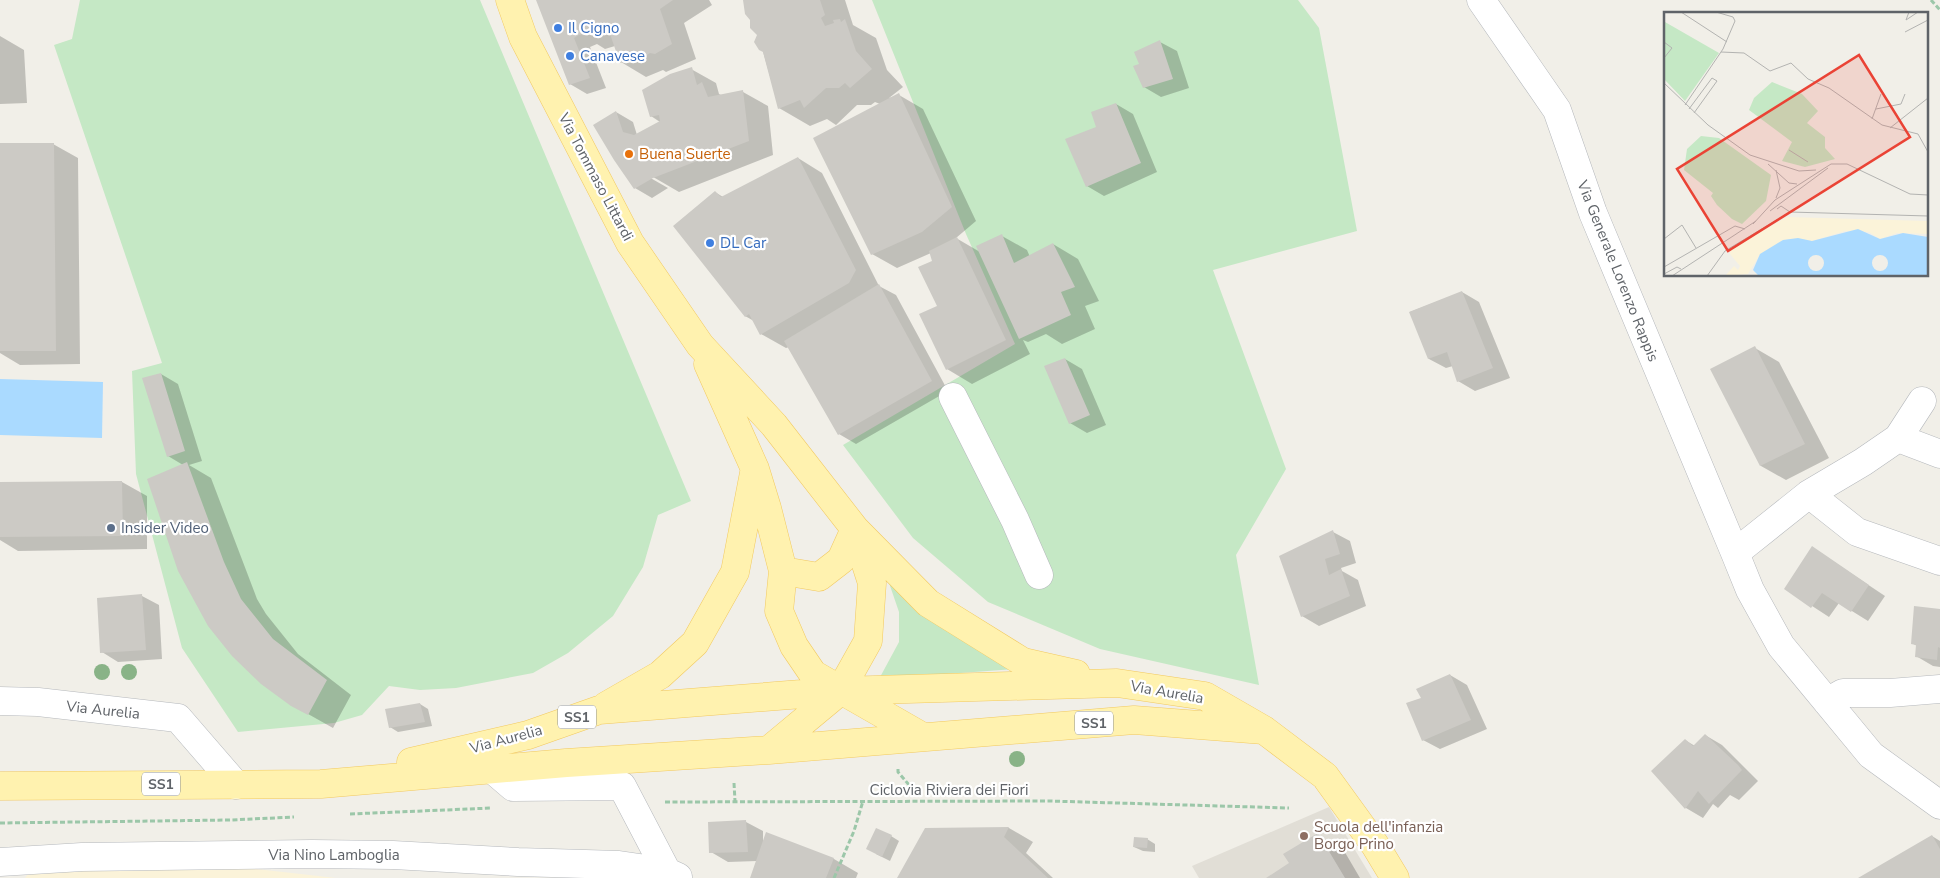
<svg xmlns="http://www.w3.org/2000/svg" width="1940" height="878" font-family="'Nunito Sans',sans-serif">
<rect width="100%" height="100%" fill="#f1efe8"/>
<path fill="#e1ded6" d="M1329,807L1372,878H1199L1192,866Z"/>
<path fill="#c5e8c5" d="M80,0H480L691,501L658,515L643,567L613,616L568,653L533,673L456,688L420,690L389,686L362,715L334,723L238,732L182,648L136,474L132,371L162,363L54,45L72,39Z
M872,0H1298L1319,28L1357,231L1213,270L1286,469L1236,555L1259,685L1100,649L988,602L913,538L843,445L1015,344L966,234Z
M887,577L1027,668L879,679L899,642V612Z"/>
<path fill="#fbf3d9" d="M36,864L231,866L336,878H25Z"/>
<path fill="#aadaff" d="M0,379L103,382L102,438L0,435Z"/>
<path fill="#0003" d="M537,0H709L712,5L684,23L696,59L666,72L663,70L646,77L621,62L615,46L605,49L597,44L590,47L606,88L587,94L570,84Z
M744,0H845L853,25L876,38L887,70L903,87L889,98L899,95L923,109L976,221L956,238L980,252L1002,236L1027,250L1030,257L1053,244L1078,259L1099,301L1085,306L1095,329L1062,344L1046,334L1028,342L1023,340L1030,354L972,384L947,369L921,315L939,307L933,262L931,253L897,268L872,254L880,104L875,102L871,105H857L836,125L827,119L810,126L779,108L758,34Z
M0,36L24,50L27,103L0,104Z
M1160,42L1177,51L1189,88L1161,97L1144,87L1140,64Z
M691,69L716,83L719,94L723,96L743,92L768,106L773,155L679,192L648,174L647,176L668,188L652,198L635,188L616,112L633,122L637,135L660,122L651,116Z
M1116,104L1133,114L1157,172L1104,196L1087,186L1097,127Z
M53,144L78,158L80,364L20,365L0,353V145Z
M798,158L822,173L879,286L896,295L948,391L856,444L839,434L789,347L786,348L761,334L754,321L745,316L715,192L723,197Z
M1462,292L1479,302L1510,378L1475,391L1458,381L1453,366L1446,368L1429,359L1410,312Z
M1755,348L1779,362L1829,458L1786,480L1761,466L1712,370Z
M1065,359L1082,369L1106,425L1087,433L1070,423Z
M161,374L178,384L202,461L189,465L211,478L257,599L266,614L298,654L351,695L333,728L292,705L261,683L183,465L168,456Z
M122,482L147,496V549L18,551L0,540V483Z
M1333,532L1350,541L1356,563L1341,568L1342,571L1358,580L1366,606L1319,626L1302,616Z
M1813,548L1885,596L1868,621L1839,603L1829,617L1786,589Z
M142,596L159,605L162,659L118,662L102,652Z
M1940,610V667L1933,666L1916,656L1917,646L1912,643Z
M1450,675L1467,685L1487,729L1440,749L1423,740Z
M420,704L428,709L432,726L398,732L390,727Z
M1705,735L1722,745L1758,781L1739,800L1730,795L1718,808L1713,804L1703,818L1686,808L1653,771L1685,740L1695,746Z
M746,822L763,831V842L834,859L858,873L856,878H751L757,861L728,862L711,852Z
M1009,828L1033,842L1026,853L1053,878H898L926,830Z
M1318,835L1343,849L1360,878H1269L1291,864Z
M891,836L899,841L890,861L876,854Z
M1932,836L1940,841V878Z
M1147,839L1155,844V852L1143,851L1134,847Z"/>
<path fill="#cccac5" d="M536,0H673L660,9L672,44L655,54L650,53L641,59L640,56L620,63L610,34H613L611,27L579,35L574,38L590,78L569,85Z
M743,0H820L825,15L821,18L825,26L834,23L833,20L840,19L841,22L845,19L856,51L872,69L850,88L845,83L839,88H826L804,108L800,100L778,109L763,52L759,50L754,42L757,35L750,28V20L745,14Z
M1160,40L1173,79L1143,88L1133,66L1139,64L1134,52Z
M692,67L697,85L702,82L708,97L743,90L749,141L653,178L634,189L614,160L593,125L616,111L623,132L634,135L660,121L659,115L650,117L642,90L670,74Z
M899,93L952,207L922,232L871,255L813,138Z
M1116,103L1141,163L1086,187L1065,139L1096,127L1091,112Z
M0,143H54L56,351H0Z
M798,157L856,270L849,283L760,335L749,314L745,317L673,226L715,191L721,197Z
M1002,234L1014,263L1053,243L1075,287L1061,292L1071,315L1019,339L976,246Z
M957,237L1006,340L946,370L919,314L937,306L918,267L932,261L929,251Z
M879,284L932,381L838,435L784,341Z
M1462,291L1493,368L1457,382L1447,352L1428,359L1409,312Z
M1755,346L1805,444L1760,466L1710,369Z
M1065,358L1090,415L1069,424L1044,366Z
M161,373L185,451L167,457L142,378Z
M187,462L224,562L241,599L273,639L327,680L308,715L291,706L261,684L232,656L208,626L178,571L147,479Z
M122,481L123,536L0,537V482Z
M1333,530L1340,554L1325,559L1329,575L1341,569L1350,596L1301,617L1279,556Z
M1812,546L1869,585L1851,612L1822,593L1811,608L1784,589Z
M142,594L146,650L100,653L97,598Z
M1914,606L1940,609V648L1938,647L1937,660L1915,657L1916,645L1911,644Z
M1450,674L1471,720L1422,741L1406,703L1421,698L1416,689Z
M420,703L425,722L389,728L385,709Z
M1705,734L1738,765L1742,770L1709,804L1698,791L1685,809L1651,771L1685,739L1693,746Z
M746,820L748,852L709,853L708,822Z
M1009,827L1004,837L1048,878H897L925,828Z
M876,828L892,835L882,857L866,849Z
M766,832L834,858L826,878H750Z
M1318,833L1345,878H1266L1289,863L1283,854Z
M1932,835L1940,849V878H1858Z
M1134,837L1148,838L1147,848L1133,847Z"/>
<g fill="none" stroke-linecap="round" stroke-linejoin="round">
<defs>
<path id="minor" d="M1481,0L1557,110L1593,213L1735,553L1750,590L1781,646L1871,755L1940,805
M953,397L1015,520L1039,575
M1898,438L1940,454
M1809,494L1857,532L1940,561
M1735,553L1809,494L1863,462L1898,438L1922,401
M0,701L38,702L178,718L236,785
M1827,702L1843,693H1890L1940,689
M492,769L513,787L622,786L667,872L678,877
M0,862L82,857L312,854L393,855L518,862L619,865L667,872"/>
<path id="major" d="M510,0L523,37L630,243L700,345L774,425L855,529L928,603L1023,662L1076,674
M708,364L755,469L767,508L783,571L779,611L794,646L813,674L923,737
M783,571L819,577L841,560L855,529
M606,706L660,675L695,643L735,572L754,473
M769,750L840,691L868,641L872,583L856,533
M411,762L528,735L599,710L840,691L1117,683L1205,696L1264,730L1325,776L1375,845L1395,878
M0,786L321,784L566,763L769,750L1134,720L1264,730"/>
</defs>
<use href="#minor" stroke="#b5b8bc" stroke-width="29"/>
<use href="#major" stroke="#f2c960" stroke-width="29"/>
<path stroke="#9cc7a9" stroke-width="3" stroke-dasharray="5 2.5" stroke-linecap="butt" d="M1931,0L1940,10
M898,769V772L910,786
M734,783L735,801
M665,802L1049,801L1289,808
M350,814L492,808
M0,823L231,820L294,817
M834,878L854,831L863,801"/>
<use href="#minor" stroke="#fff" stroke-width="28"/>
<use href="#major" stroke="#fff2af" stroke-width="28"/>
</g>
<g fill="#89b387">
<circle cx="102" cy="672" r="8"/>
<circle cx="129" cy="672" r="8"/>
<circle cx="1017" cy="759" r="8"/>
</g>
<g fill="#3f7fe0" stroke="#fff" stroke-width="2">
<circle cx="558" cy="28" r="5"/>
<circle cx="570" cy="56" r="5"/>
<circle cx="710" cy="243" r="5"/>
</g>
<circle fill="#e8710a" stroke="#fff" stroke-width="2" cx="629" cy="154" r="5"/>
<circle fill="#5c6f8a" stroke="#fff" stroke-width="2" cx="111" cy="528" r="5"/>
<circle fill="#8d6e63" stroke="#fff" stroke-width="2" cx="1304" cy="836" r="5"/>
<g text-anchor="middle" stroke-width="4.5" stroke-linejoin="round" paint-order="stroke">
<g fill="#fff" stroke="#8f9295" stroke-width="1">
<rect x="558" y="705.5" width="38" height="23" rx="4"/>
<rect x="1075" y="711.5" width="38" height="23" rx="4"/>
<rect x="142" y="772.5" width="38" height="23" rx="4"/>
</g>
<g font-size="14" font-weight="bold" fill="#5f6368">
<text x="577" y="722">SS1</text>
<text x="1094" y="728">SS1</text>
<text x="161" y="789">SS1</text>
</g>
<g font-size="15" fill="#366cbe" stroke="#fff" text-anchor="start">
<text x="568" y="33">Il Cigno</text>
<text x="580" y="61">Canavese</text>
<text x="720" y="248">DL Car</text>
</g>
<g font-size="15" fill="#c56008" stroke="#fff" text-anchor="start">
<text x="639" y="159">Buena Suerte</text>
</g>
<g font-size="15" fill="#5f6368" stroke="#fff">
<text transform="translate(596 177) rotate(62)" y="5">Via Tommaso Littardi</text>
<text transform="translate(1618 271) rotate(68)" y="5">Via Generale Lorenzo Rappis</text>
<text transform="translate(1167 692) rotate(10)" y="5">Via Aurelia</text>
<text transform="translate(103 710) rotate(6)" y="5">Via Aurelia</text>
<text transform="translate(506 739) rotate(-15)" y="5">Via Aurelia</text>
<text x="949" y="795">Ciclovia Riviera dei Fiori</text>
<text x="334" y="860">Via Nino Lamboglia</text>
</g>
<g font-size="15" fill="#4e5e75" stroke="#fff" text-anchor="start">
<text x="121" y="533">Insider Video</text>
</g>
<g font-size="15" fill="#785e54" stroke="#fff" text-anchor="start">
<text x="1314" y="832">Scuola dell'infanzia<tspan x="1314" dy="17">Borgo Prino</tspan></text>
</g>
</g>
<g transform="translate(1664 12)">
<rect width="264" height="264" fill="#f1efe8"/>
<path d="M1,10L55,41L21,89L0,67ZM108,70L138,82L154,99L143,111L161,125V136L171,147L141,155L118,149L128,130L85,98L90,86ZM37,124L55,126L107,163L102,189L78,212L68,207L53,193L47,184L49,181L20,158L23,137Z" fill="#c5e8c5"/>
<path d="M123,205L264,209V222L233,221L216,227L205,220L181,219L148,229L124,227L96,242L84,262L61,264L70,254L74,258L76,254L66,242L67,236Z" fill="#fbf3d9"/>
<path d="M194,217L216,227L239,221L264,225V264H95L89,258L96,242L119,228L134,226L148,229Z" fill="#aadaff"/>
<path d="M144 251a8 8 0 1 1 16 0a8 8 0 1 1-16 0ZM208 251a8 8 0 1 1 16 0a8 8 0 1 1-16 0Z" fill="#f1efe8"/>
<path fill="none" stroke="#b3b3b1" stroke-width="1" d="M17,0L63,30M245,0L242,8L254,0M241,20L264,8M0,30L8,36L0,46M57,40L80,41L106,59L127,51L144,67L165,76L218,113L254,122L264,140M0,71L44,113L86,143L135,159L152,158M21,93L59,37L71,9L69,5L52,0M25,97L48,66L53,69L30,101M212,97L237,92L241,82M208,107L217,82M226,116L264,86M125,138L144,150M104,152L125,171L133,172M112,158L116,176L112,186M113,197L117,194L126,200L264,204M106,199L164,156M89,212L111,188L167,152H183L246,182L264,183M0,227L18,213L32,236M0,255L71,214L81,217M0,262L13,255L17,257M8,264L92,209M43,264L61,239L126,200"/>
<path fill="#ea4335" fill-opacity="0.15" stroke="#ea4335" stroke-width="2.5" d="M195,43L246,125L64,239L13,157Z"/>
<rect width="264" height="264" fill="none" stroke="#5f6368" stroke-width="2.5"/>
</g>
</svg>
